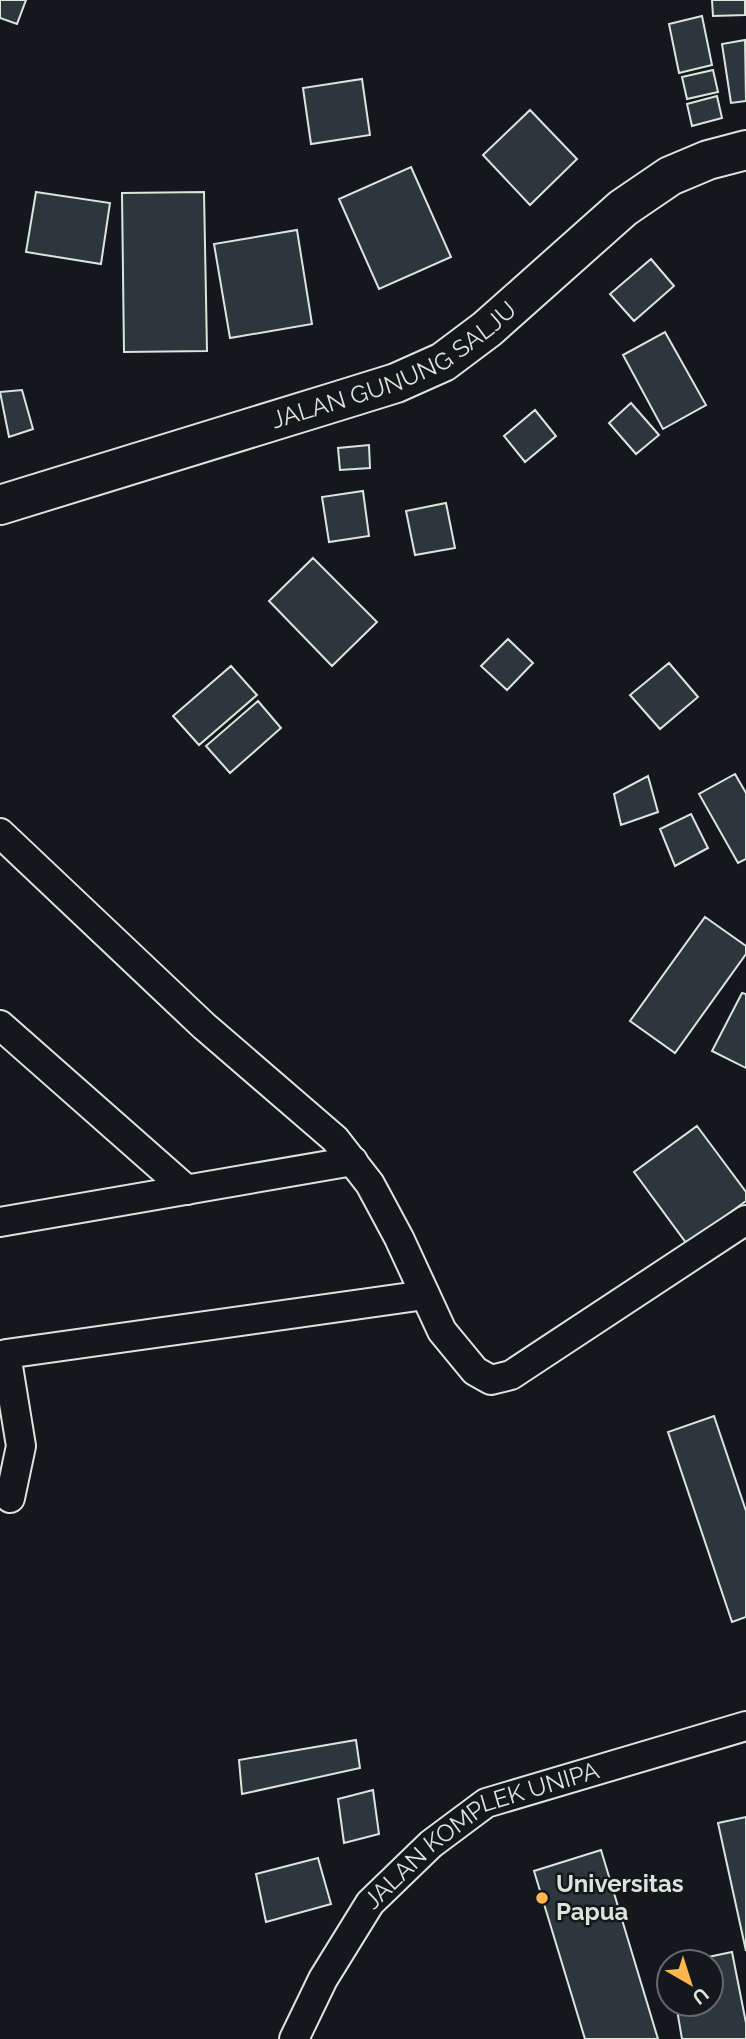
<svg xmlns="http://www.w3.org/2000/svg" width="746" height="2039" font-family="Raleway,sans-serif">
<rect width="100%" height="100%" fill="#14181c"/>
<path fill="#2c363c" stroke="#d8e6dc" stroke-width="2" d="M0,0H26L17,24L0,18Z
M712,0H745V15L713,16Z
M702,16L712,65L679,73L669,24Z
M745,40L746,101L731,103L722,44Z
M713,70L718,92L687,99L682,77Z
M362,79L370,135L311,144L303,88Z
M717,96L722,118L692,126L687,104Z
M530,110L577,159L530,205L483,155Z
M411,167L451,257L379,289L339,199Z
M36,192L110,203L101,264L26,252Z
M204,192L207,351L124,352L122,193Z
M297,230L312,324L230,338L214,244Z
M651,259L674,286L634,321L610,294Z
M665,332L706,405L663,429L623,355Z
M22,390L33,429L9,437L0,392Z
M631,403L659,435L636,454L609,423Z
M535,410L556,436L525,462L504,436Z
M369,445L370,468L340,470L338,448Z
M363,491L369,536L329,542L322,497Z
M446,503L455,548L415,555L406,511Z
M313,558L377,622L332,666L269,601Z
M508,639L533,663L507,690L481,666Z
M669,663L698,697L660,729L630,695Z
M231,666L257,695L199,745L173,716Z
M258,701L281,728L230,773L206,746Z
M735,774L746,793V859L738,863L699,794Z
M648,776L658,812L621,825L614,794Z
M691,814L708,848L675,866L660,829Z
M705,917L746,946V954L675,1053L630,1021Z
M742,993L746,994V1068L712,1051Z
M697,1126L746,1192V1201L687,1244L634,1172Z
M714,1416L746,1511V1617L732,1622L668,1432Z
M356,1740L360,1768L242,1794L239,1760Z
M373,1790L379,1834L344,1843L338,1799Z
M746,1817V1951L718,1823Z
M601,1850L658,2039H585L534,1871Z
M318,1858L331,1904L266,1922L256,1874Z
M732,1952L746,2023V2039H682L676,2004H711V1962H684Z"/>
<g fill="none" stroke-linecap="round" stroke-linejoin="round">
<defs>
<g id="minor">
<path d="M0,833L204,1026L335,1139L370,1184L399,1238L442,1331L475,1371L491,1380L511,1375L746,1220"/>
<path d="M0,1025L187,1190"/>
<path d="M0,1222L353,1161"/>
<path d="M10,1498L21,1446L6,1354L425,1295"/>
<path id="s1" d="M294,2039L323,1979L370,1903L431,1844L486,1803L746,1726"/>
</g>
<g id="primary">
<path id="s2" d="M0,505L338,401L396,383L443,362L487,329L623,208L670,176L708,160L746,150"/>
</g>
</defs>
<use href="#minor" stroke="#d8e6dc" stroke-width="32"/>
<use href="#primary" stroke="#d8e6dc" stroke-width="42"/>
<use href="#minor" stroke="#14181c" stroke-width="28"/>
<use href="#primary" stroke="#14181c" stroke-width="38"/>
</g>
<circle fill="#ffb74d" stroke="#14181c" stroke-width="2.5" cx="542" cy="1898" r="7"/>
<g text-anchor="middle" stroke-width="5" stroke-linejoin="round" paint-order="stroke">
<g font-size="24" fill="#d8e6dc" stroke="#14181c">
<text dy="8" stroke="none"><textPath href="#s2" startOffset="420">JALAN GUNUNG SALJU</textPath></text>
<text dy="8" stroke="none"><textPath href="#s1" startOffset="290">JALAN KOMPLEK UNIPA</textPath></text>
</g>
<g font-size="24" font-weight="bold" fill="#d8e6dc" stroke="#14181c" text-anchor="start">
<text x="556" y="1892">Universitas<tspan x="556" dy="28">Papua</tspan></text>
</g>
</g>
<g transform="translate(690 1983) rotate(141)"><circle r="33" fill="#14181c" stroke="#626a69" stroke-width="2"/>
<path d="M0-5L12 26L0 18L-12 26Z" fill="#ffb74d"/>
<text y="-10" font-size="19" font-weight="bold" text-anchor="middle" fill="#d8e6dc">U</text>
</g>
</svg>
